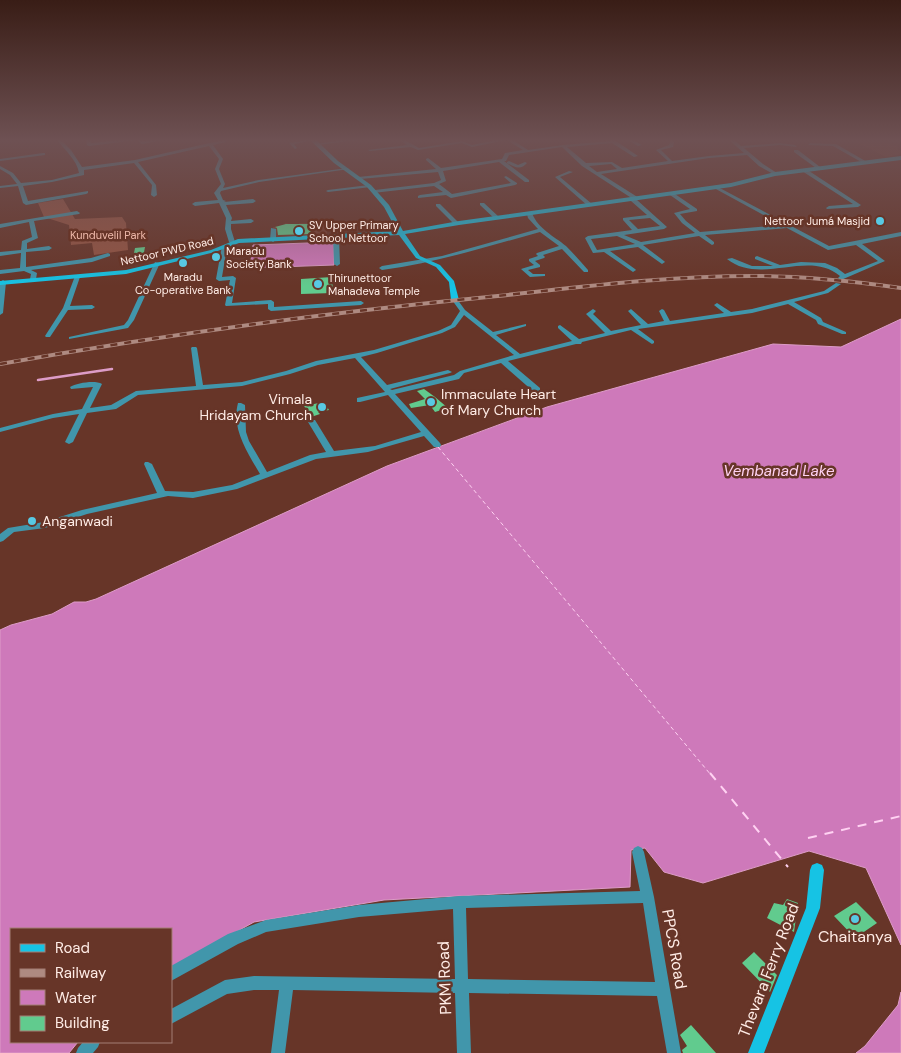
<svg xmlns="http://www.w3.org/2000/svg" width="901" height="1053" font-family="'DM Sans',sans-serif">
<rect width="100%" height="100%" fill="#673528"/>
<path fill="#763e2f" d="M871,139H881L898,147L897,149L901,151V154L886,157L854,141Z
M285,223L299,225V223H327V236L271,241L273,227L284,226Z"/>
<path fill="#935442" d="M63,199L75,219L122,217L126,223L128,250L94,255L92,243L71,245L69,225L44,217L38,203Z"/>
<path fill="#ce79ba" stroke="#dd9cc7" d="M334,242V265L250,268L253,245Z
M901,319V945L866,868L809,851L703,883L664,872L645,848L631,850L630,887L384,900L254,922L171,968V929H11V1042H78L69,1053H0V630L11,625L52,614L74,602H86L96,599L387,466L547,407L773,344L841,347Z
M901,992V1053H856L865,1046L898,1005Z"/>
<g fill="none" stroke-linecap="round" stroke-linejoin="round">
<path stroke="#dd9cc7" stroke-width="2.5" d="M38,380L112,369"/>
<path stroke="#ffd2f2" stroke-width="1" stroke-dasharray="4 3" stroke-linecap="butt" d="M438,447L711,775"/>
<path stroke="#ffd2f2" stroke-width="2" stroke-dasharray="9 8" stroke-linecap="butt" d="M710,773L788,867
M808,838L901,816"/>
</g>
<path fill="#61cb8e" d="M286,224H313L310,234L278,235L277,228L275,227Z
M145,247L142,263H132L135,248Z
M332,277L333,293L301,294V279Z
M424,389L435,397L448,408L435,412L430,405L411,408L409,404L425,399L417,391Z
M324,402L329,410L318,412L320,414L311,417L304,406Z
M787,899L798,903L794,932L767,918L774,903L783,905Z
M856,902L877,923L855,938L834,916Z
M754,952L777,975L770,992L742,963Z
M691,1025L716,1053H683L682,1050L687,1046L680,1035Z"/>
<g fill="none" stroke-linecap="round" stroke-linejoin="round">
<path fill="#4196ab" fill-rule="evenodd" d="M56,139H60L71,150L82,167L135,160L227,139L226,142L213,145L223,159L219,169L225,184L223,188L259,180L347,168L349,169L259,182L221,191L220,193L223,200L226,201L224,202L253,199L256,201L253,203L226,205L232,218L231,221L251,219L254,221L251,223L231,224V229L235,242L232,244L229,242L225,229L226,218L219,203L195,206L192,204L195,202L218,200L214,193L221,184L215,169L219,159L209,146L138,162L156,185L157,195L154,197L151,195L152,185L134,163L84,170V175L52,182L23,186L28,201L88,191V193L86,194L26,205L23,203L18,186L0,188V186L17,184L10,175L0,169V166L13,173L21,183L52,180L79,173C77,160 64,149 56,139Z
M86,139H90L91,143L126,139H141L143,141L171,139L142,144L137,140L89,146L87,145Z
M311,139L315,140L294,144L297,148L295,149L289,143Z
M351,139H365L317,145L315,144Z
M398,139H403L419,148L462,141L472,145L500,139H511L528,150L563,145L609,141L608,139H613L638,156L634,157L612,143L567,147L586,163L612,162L622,168L668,161L656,150L669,145L671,139H675L673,147L661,150L672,161L709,156L744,153L728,139H733L741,146L780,143L795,145L797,147L780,145L744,148L763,164L777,173V174L775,175L759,166L747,155L709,158L601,174L639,198V200H637L667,227L664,229L624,235L641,242L695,233L682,223L674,213L690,209L670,195L669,194L672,192L697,209V211L680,214L686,221L700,232L782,225L714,188V187L716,186L829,246L901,232V236L862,244L885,261L841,280L838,278L840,276C808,249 761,286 727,259L732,258L752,266H773L755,259V257L757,256L780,265L801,262L825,263L837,268L845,274L878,261L856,245L828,250L787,228L705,235L714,242V244L712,245L699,236L643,245L664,261L665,262L662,264L638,247L610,251L635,269L636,270L633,272L604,252L593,253L585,238L588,236L632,230L623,220V218L647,215L631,201L630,200L633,199L582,166L562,147L509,155L506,161H504L529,180V182H525L499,162L443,171L446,181L439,184L452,194L511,183L504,177L506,176L517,183V184L515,185L451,198L446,195L418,198V196L420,195L443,192L434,186L373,193L372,192L375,190L434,183L441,180L438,172L360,179L358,178V177L436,169L426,160V159L428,158L441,168L502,159L505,153L523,150L507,140L472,147L462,143L418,150L411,147L370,151L368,150L407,145ZM611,164L617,169L597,172L589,166ZM650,218L660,226L638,229L629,220ZM617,236L635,244L597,250L591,239Z
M626,139H631L642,145L638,146Z
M810,143L836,144L867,162L863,163L833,146L808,145Z
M794,150H798L820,167L816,168L794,152Z
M43,153H45V155L0,161V159Z
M509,161L518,165L525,162L527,163C521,170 515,168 507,163V162Z
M802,169H806L861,205L858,207L827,209L826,208L829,206L853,204L802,171Z
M569,171L573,172L560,177L592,204V206H588L555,177Z
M369,185H371V187L328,192L326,191L328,190Z
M480,203H484L499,217V219H495L480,205Z
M436,204H440L459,223V225H455L436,206Z
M77,211L80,213L79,214L34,221L38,238L27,243V249L49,246L52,248L49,250L26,252V267L91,258L108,253L110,254V256L92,262L31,270L37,273L36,279L33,281L30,279L31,274L24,271L0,274V270L20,268L21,253L0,256V252L21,250L22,241L32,237L29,222L0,228V224Z
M530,212L532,213C538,229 554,236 566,246C574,254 581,262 588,270V272H584L562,249L543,255L545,257L544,258L535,261L540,265V267L528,270L533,274H545V276L530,277L521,269L534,265L529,261V259L538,256L536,254L537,253L559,246L540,232C488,246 436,263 382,270L379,268L382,266L442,256L538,229L528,218L527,214Z
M271,228L276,229V240L273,242L270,240Z
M336,235L339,237L340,264L337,266L334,264L333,237Z
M222,246L227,247L222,277L233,276L236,278L232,303L271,300L274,302V307L361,301L364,303L361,305L271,311L268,309V304L226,306L225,305L230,280L219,281L216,279Z
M155,262L160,263L134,320L128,328L69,339V337L124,325L128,320Z
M75,276L80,277L70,306L92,305L95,307L92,309L68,310L50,337H46L45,336L63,308Z
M3,280L6,282L3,313L0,315V282Z
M836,283L841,284L828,293L794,302L821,318L823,322L846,332V334H842L818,324L816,320L788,304L752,313L638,329L654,341V343L652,344L631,330L582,342L581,344H576L508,361L540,388V392H534L501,363L464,373L459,379L395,394L440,443L441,445L440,447H434L424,436L368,452L316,459L237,489L193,498L168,496L87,514L45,528L14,532L3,541L0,542V534L8,528L44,522L82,510L157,493L144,464L145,462H148L152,464L165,491L193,492L232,485L260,474C248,453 231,429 238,403H241L245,405L246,432L249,441L267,472L310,455L326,452L308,422L309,420H315L334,451L375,446L421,432L388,395L360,402H357V398L385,392L355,358L318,365L290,374L242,386L138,395L116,409L87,413L73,442L69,444L65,442L79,414L53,418L0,432V428L53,414L82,409L93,387L71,389L70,387C77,383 95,380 102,384L90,408L111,405L136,391L196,386L191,348L192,347H196L197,348L203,385L242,382L286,371L316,361L374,350L438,331L451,325L460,311L452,300L455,298L457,299L465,310L493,332L526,324V326L496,335L520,354L572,341L558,328V326L560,325L579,339L605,333L586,314L593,309L596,311L593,314L611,331L641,325L628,311L631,309L648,324L664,321L659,311L662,309L664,310L670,321L724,313L714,305L717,303L731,312L752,309L824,291ZM464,315L514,355L460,371L454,375L392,390L390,389L450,373L452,372L448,370L387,385L361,357L377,353L442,333L455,327Z
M638,846L642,848L644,852L654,897L681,1053H667L657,996L469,993L471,1053H457L455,993L293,990L285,1053H271L279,990H254L227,994L171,1024V1009L225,980L254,976L455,979L453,909L359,917L266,932L238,944L171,981V966L228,934L266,920L359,905L459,896L640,891L632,852L634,848ZM643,903L655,982L468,979L466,908Z
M83,1042H100L98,1047L93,1053H76L78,1048Z"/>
<path fill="#16c3e4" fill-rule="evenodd" d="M309,139H315L338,161L371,185L389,205L403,231L459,221L731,183L775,172L901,156V160L775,176L731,187L459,225L405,234L420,256L440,265L454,281L459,300L455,302L451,300L449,282L436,267L416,258L399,235L239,243L215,252L126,274L0,285V281L126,270L211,250L238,239L397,231L384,207L367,187L334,163Z
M817,863L822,865L824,870L820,908L764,1053H748L806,908L810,870L812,865Z"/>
<defs>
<path id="rail" d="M0,364C162,335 324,313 488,297C575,288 663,276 751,276C801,276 851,281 901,288"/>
</defs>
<use href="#rail" stroke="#ae8a81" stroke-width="4"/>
<use href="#rail" stroke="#673528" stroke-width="2.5" stroke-dasharray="7" stroke-linecap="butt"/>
</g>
<linearGradient id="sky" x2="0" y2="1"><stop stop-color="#391d16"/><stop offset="0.49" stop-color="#6e5153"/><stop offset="1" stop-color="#6e5153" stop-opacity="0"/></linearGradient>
<rect width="901" height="286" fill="url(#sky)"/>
<g fill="#58c9e3" stroke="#673528" stroke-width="2">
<circle cx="880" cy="221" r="5"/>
<circle cx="299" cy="231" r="5"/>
<circle cx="216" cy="257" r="5"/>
<circle cx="183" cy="263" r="5"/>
<circle cx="318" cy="284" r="5"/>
<circle cx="431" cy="402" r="5"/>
<circle cx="322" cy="407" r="5"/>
<circle cx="32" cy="521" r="5"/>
<circle cx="855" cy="919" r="5"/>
</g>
<g text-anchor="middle" stroke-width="5" stroke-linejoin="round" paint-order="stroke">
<g font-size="11" fill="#ffece6" stroke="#673528" text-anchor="start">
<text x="870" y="225" text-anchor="end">Nettoor Jumá Masjid</text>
<text x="309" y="229">SV Upper Primary<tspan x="309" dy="13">School, Nettoor</tspan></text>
<text x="226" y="255">Maradu<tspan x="226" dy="13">Society Bank</tspan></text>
<text x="183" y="281" text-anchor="middle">Maradu<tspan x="183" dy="13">Co-operative Bank</tspan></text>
<text x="328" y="282">Thirunettoor<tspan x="328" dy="13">Mahadeva Temple</tspan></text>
</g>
<g font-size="11" fill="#eeb9aa" stroke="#673528">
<text x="108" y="239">Kunduvelil Park</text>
</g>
<g font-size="11" fill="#ffece6" stroke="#673528">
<text transform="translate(167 251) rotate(-13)" y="4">Nettoor PWD Road</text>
</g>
<g font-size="14" fill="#ffece6" stroke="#673528" text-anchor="start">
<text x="441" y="399">Immaculate Heart<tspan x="441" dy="16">of Mary Church</tspan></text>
<text x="312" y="404" text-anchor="end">Vimala<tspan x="312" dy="16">Hridayam Church</tspan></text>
<text x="42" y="526">Anganwadi</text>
</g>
<g font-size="15" font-style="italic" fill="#ffd2f2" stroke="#673528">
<text x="779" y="476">Vembanad Lake</text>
</g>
<g font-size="16" fill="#ffece6" stroke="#673528">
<text x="855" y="942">Chaitanya</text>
</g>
<g font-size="16" fill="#ffece6" stroke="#673528">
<text transform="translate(675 949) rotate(80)" y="6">PPCS Road</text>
<text transform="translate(768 970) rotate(-69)" y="6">Thevara Ferry Road</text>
<text transform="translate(444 978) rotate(-92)" y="6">PKM Road</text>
</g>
</g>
<rect x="10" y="928" width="162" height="115" fill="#673528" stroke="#a47e74"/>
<rect x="20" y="944" width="25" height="8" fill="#16c3e4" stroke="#a47e74"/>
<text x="55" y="953" font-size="15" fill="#ffece6">Road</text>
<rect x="20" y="969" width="25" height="8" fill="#ae8a81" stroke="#a47e74"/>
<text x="55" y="978" font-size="15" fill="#ffece6">Railway</text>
<rect x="20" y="990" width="25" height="15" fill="#ce79ba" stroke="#a47e74"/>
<text x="55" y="1003" font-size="15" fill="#ffece6">Water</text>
<rect x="20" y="1016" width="25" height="15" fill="#61cb8e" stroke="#a47e74"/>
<text x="55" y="1028" font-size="15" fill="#ffece6">Building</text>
</svg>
